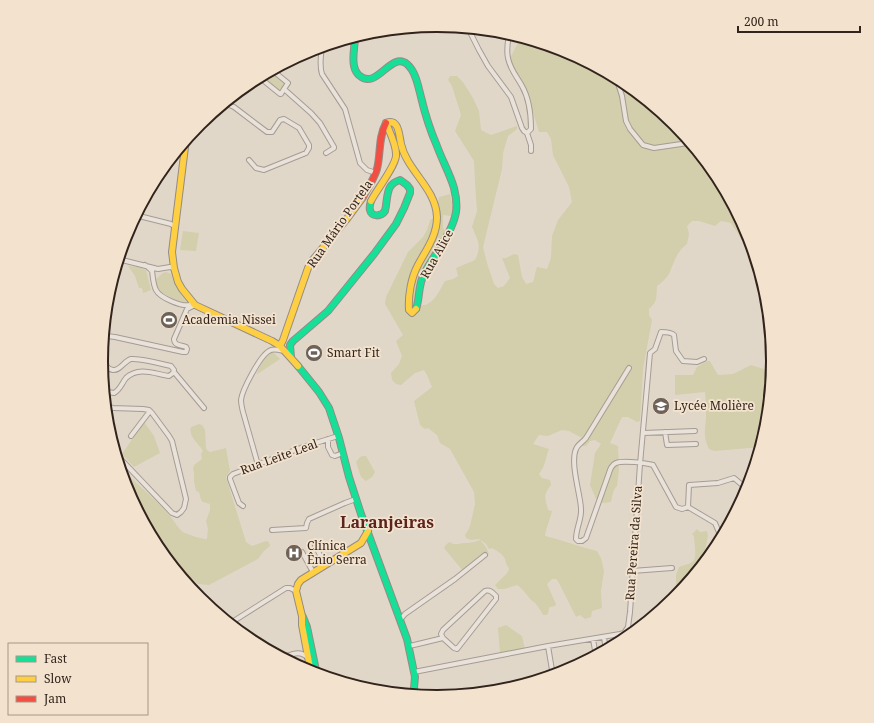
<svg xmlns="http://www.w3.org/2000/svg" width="874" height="723" font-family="'Noto Serif',serif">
<rect width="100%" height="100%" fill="#e1d7c9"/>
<path fill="#d3ceac" d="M521,37L566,51L624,82L675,124L717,175L748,233L750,241H742L737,232L731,223L721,221L715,226L699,221H692L687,226L689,234L687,244C676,252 674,263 669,274C666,279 661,283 657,286C656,298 658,301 649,309V315L652,320L643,369L640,421L637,422L628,417H622L610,443L618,446L619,469L617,486C613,489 612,497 611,502L603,503L596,499L590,485L595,453L601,444L595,440L590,441L586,446H582L580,442L582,438L569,431L562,430L548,436L539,435L533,444L549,449C545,459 546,465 539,474L542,478L550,480L551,485C543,495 545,498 548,510L552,511C550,520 546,528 545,536C563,540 579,547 597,551L601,558L604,571L601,591L602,608L592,611L591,617L585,619L580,615L576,617L558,581L556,579H552L547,584L556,604L555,606L550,607L549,608L548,614L546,615H543C542,612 538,607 536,604C535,602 532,601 531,600C526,594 523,589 517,585L504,589H498L495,585L508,572L509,568C506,564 506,563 505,559C503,554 497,551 492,548L489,549L486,544L479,539L471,540L466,538L465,535L467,532L470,526L475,504L474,492L450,449L440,443L437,435L428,428L425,429L420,425L414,401L432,387L428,377L424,370L415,373L401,385L396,384L392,380L391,373L399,364L402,356L396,341L403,335L385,304L386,297L408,252L423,237L427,230L430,220L435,217L439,197L450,194L453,208L452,216L443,215V228L445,231L420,276L417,286L414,304C417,305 421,306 424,305C434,304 440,289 445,281L453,279L458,276L456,268L475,260C482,246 478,241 472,227L477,211L475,183L474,161L455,131L461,115L452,86L448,80L450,76H457L463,82L473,98L479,111L481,130L491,135L517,126V129L508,136L503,153L502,169L483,247L487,263L494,284L498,288L504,286L510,278L502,258H506L514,254L518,255L522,277L526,284L533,282C535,277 535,272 537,267L547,269L551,258L552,236L558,220L572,202L569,187L553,155L551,139L547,132H539L530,102L522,81L509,60Z
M272,70L289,84L282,94L259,77Z
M183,231L199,233L196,251L180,250Z
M128,266L138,267L146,270L151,290L143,293L142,288H139L135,276Z
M166,272L171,274C175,285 180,294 188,303L187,305L162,293L157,290L155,283L156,279L163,273Z
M272,351L280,359L259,373L256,374L267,354Z
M707,361H710L718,375L733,374L751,365L764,369L767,376L772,377L767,427L761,447L714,451L709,449C703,436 705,431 706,418C706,410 706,401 705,392L675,395V375H693L697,367Z
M144,422L154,436L160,453L134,467L122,454Z
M199,424L202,425L205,430L206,448L207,450L210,452L226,448L230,471L226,477L246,542L252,546L266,541L269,542L270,546L264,551L258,559L209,585L198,584C192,578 191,575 182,579L157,548L126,490L119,466C124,470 127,475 132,479C145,491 158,502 170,516C173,519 179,530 183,532C189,535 201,539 207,539L208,529L206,521L210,510V504L203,502L201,500L199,492L196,491L194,481V472L193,469L194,465L202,459L201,454L203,451C198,443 188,436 191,427Z
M363,456H366L375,472L372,477L366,481L361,477L356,462L360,457Z
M697,529L700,532L707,531L708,536L702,566L675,600L669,604L670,602L676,596V575L679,567C683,565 692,564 694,560C697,555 694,542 694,536L692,534Z
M480,540L486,547L489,554L463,571L444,548L445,546L449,542C457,546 458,543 466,543C471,543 475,542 480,540Z
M506,625L522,636L525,649L500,654L498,628Z"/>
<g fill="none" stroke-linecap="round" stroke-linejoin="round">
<defs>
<path id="street" d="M468,28L479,50L488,66L511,97L522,128L524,131L527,133L531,129C531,115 530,100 522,86C517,77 510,69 508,58C506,50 508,42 509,33
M322,46C321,56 319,65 322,74L345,109L360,163L367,170L376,173
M272,70L288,83L284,89
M259,77L280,94H281L284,89L311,113L320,123L334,147V148L326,153
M616,77L622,96L626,121L630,129L643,145L654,148L688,143L692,144
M224,103L234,107L267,132H272L280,120L284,119L299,128L309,145V148L306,153L264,170L256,168L249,160
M527,133L531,145V151
M135,215L171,224L175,227
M118,259L158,269L170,267L174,268
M145,265L150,269L152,271C153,277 153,284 156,290C160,298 182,307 190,305L191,303
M103,339L107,336L115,337L183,352H186L187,349L186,347C182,345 174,346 174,339L187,309L195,305
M101,356C104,362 106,369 113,370C120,371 124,361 131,359C139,358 163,364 171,366L174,370L173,373L169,376C155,374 139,366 126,378C122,383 120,390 114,393L108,392L103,386
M629,368L586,438C583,442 578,444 576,449C570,463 580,493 581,508C582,519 576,528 576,539L578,541H582L586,538L609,473C610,469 612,465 616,463C623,460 646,463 653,465L676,507L682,509L688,507
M174,372L204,408
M105,406L113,408L143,409L149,410L152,413L169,436L172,441L186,499L184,508L181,512L177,515L172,513L115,453
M665,432L667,445L696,444
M643,433L695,431
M131,436L150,411
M328,439V447L332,455L335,456L343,453
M258,465L243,412C242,408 241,404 241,400C242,390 260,356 269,351C273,348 279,350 284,351
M243,506L239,503L230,479V477L233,474L303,447L338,436
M272,530L306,528L307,523L309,519L345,503L356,499
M722,539L718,530L715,523L688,507L689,485L718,483L734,478L748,490
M315,545L325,565
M302,552L313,572
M310,566C311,561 316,557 322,558
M632,571L672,568
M400,620L405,614L455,579L485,555
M229,624L286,588H290L296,591
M604,637L606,651
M593,639L596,656
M409,646L414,645L443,638L441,634L443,630L485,591C490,589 493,593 496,596V599L457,649L454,648L443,638
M548,646L553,676
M281,658C291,655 299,649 308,658
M414,672L548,646L620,634L624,633L628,627L630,612L640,464L650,353L655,349L661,332C665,332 671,332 674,335L676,351L683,361L697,362L704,359"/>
<path id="fast" d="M355,36C355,46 352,56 354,66C355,70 357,74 360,76C377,90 391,51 407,64C416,72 418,86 421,97C425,114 430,130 437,146C442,160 450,174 454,188C456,196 457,205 456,212C453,232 433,256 424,274C418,285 420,298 416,309
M291,357L290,345L293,341L328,311L374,254L396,224L404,208L410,193V189L407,185L400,180C387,184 388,193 386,205C386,207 385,210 385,211C381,217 371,217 370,210C369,207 370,204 371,201
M298,366L319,392L329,408L339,438L349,477L361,514L407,639L415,677L414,688L412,696
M303,617L307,627L317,675"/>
<path id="slow" d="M386,123C399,118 399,135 401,144C407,171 436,188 437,217C437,236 426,250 418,265C411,278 408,296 409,310L412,313L416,309
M186,139L172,252L174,268L178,282L182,289L195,305L272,341L280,346L298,366
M371,201C377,189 395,167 396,156C397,146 390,133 386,123
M280,346L283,340L308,268L311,262L346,220L363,197
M311,673L302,625V616L296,591L298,584L301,580L361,543L368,531"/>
<path id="jam" d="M363,197C368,188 374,179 377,169C381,153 378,138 386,123"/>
</defs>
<use href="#street" stroke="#a59c93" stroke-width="6"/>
<use href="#fast" stroke="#958c83" stroke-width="8"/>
<use href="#slow" stroke="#958c83" stroke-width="8"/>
<use href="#jam" stroke="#958c83" stroke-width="8"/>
<use href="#street" stroke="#e9e2da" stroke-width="4"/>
<use href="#fast" stroke="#16e098" stroke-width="6"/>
<use href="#slow" stroke="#ffcf43" stroke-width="6"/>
<use href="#jam" stroke="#f24e42" stroke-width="6"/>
</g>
<defs>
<symbol id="stadium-disc" viewBox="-11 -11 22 22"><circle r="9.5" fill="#6f6359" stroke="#f3e3ce"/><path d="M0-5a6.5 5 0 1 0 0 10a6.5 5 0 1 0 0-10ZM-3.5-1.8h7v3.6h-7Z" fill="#fff"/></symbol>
<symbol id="school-disc" viewBox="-11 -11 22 22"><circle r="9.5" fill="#6f6359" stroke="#f3e3ce"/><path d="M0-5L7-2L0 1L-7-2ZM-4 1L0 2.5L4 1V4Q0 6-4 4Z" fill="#fff"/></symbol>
<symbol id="hospital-disc" viewBox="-11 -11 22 22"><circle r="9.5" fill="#6f6359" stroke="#f3e3ce"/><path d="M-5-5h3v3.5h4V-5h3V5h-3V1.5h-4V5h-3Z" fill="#fff"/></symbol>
</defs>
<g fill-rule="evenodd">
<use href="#stadium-disc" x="159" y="310" width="20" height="20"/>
<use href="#stadium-disc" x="304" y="343" width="20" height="20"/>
<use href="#school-disc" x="651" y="396" width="20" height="20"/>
<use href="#hospital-disc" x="284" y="543" width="20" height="20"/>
</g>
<g text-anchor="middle" stroke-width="3.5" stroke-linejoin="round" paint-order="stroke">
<g font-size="12" fill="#32241c" stroke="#f3e3ce">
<text transform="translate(340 224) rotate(-55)" y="4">Rua Mário Portela</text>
<text transform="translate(437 254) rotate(-61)" y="4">Rua Alice</text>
<text transform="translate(279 457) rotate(-20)" y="4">Rua Leite Leal</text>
<text transform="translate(634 543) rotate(-86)" y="4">Rua Pereira da Silva</text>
</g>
<g font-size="12" fill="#32241c" stroke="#f3e3ce" text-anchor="start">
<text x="182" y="324">Academia Nissei</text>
<text x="327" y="357">Smart Fit</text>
<text x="674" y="410">Lycée Molière</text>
<text x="307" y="550">Clínica<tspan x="307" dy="14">Ênio Serra</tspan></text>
</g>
<g font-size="16" font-weight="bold" fill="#5d231e" stroke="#f3e3ce">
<text x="387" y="528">Laranjeiras</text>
</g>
</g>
<path d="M0 0H874V723H0ZM108 361a329 329 0 1 1 658 0a329 329 0 1 1-658 0Z" fill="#f3e3ce" fill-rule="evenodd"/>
<path fill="none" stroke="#32241c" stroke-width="2" d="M108 361a329 329 0 1 1 658 0a329 329 0 1 1-658 0Z"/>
<rect x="8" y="643" width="140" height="72" fill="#f3e3ce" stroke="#a69787"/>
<rect x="16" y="656" width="20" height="6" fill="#16e098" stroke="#a69787"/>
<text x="44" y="663" font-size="12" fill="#32241c">Fast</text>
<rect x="16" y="676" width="20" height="6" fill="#ffcf43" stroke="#a69787"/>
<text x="44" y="683" font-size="12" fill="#32241c">Slow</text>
<rect x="16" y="696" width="20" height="6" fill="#f24e42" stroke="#a69787"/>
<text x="44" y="703" font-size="12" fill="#32241c">Jam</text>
<path d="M738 26v6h122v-6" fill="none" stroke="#32241c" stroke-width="2"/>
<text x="744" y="26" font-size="12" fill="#32241c" stroke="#f3e3ce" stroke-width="3" paint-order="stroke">200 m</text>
</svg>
